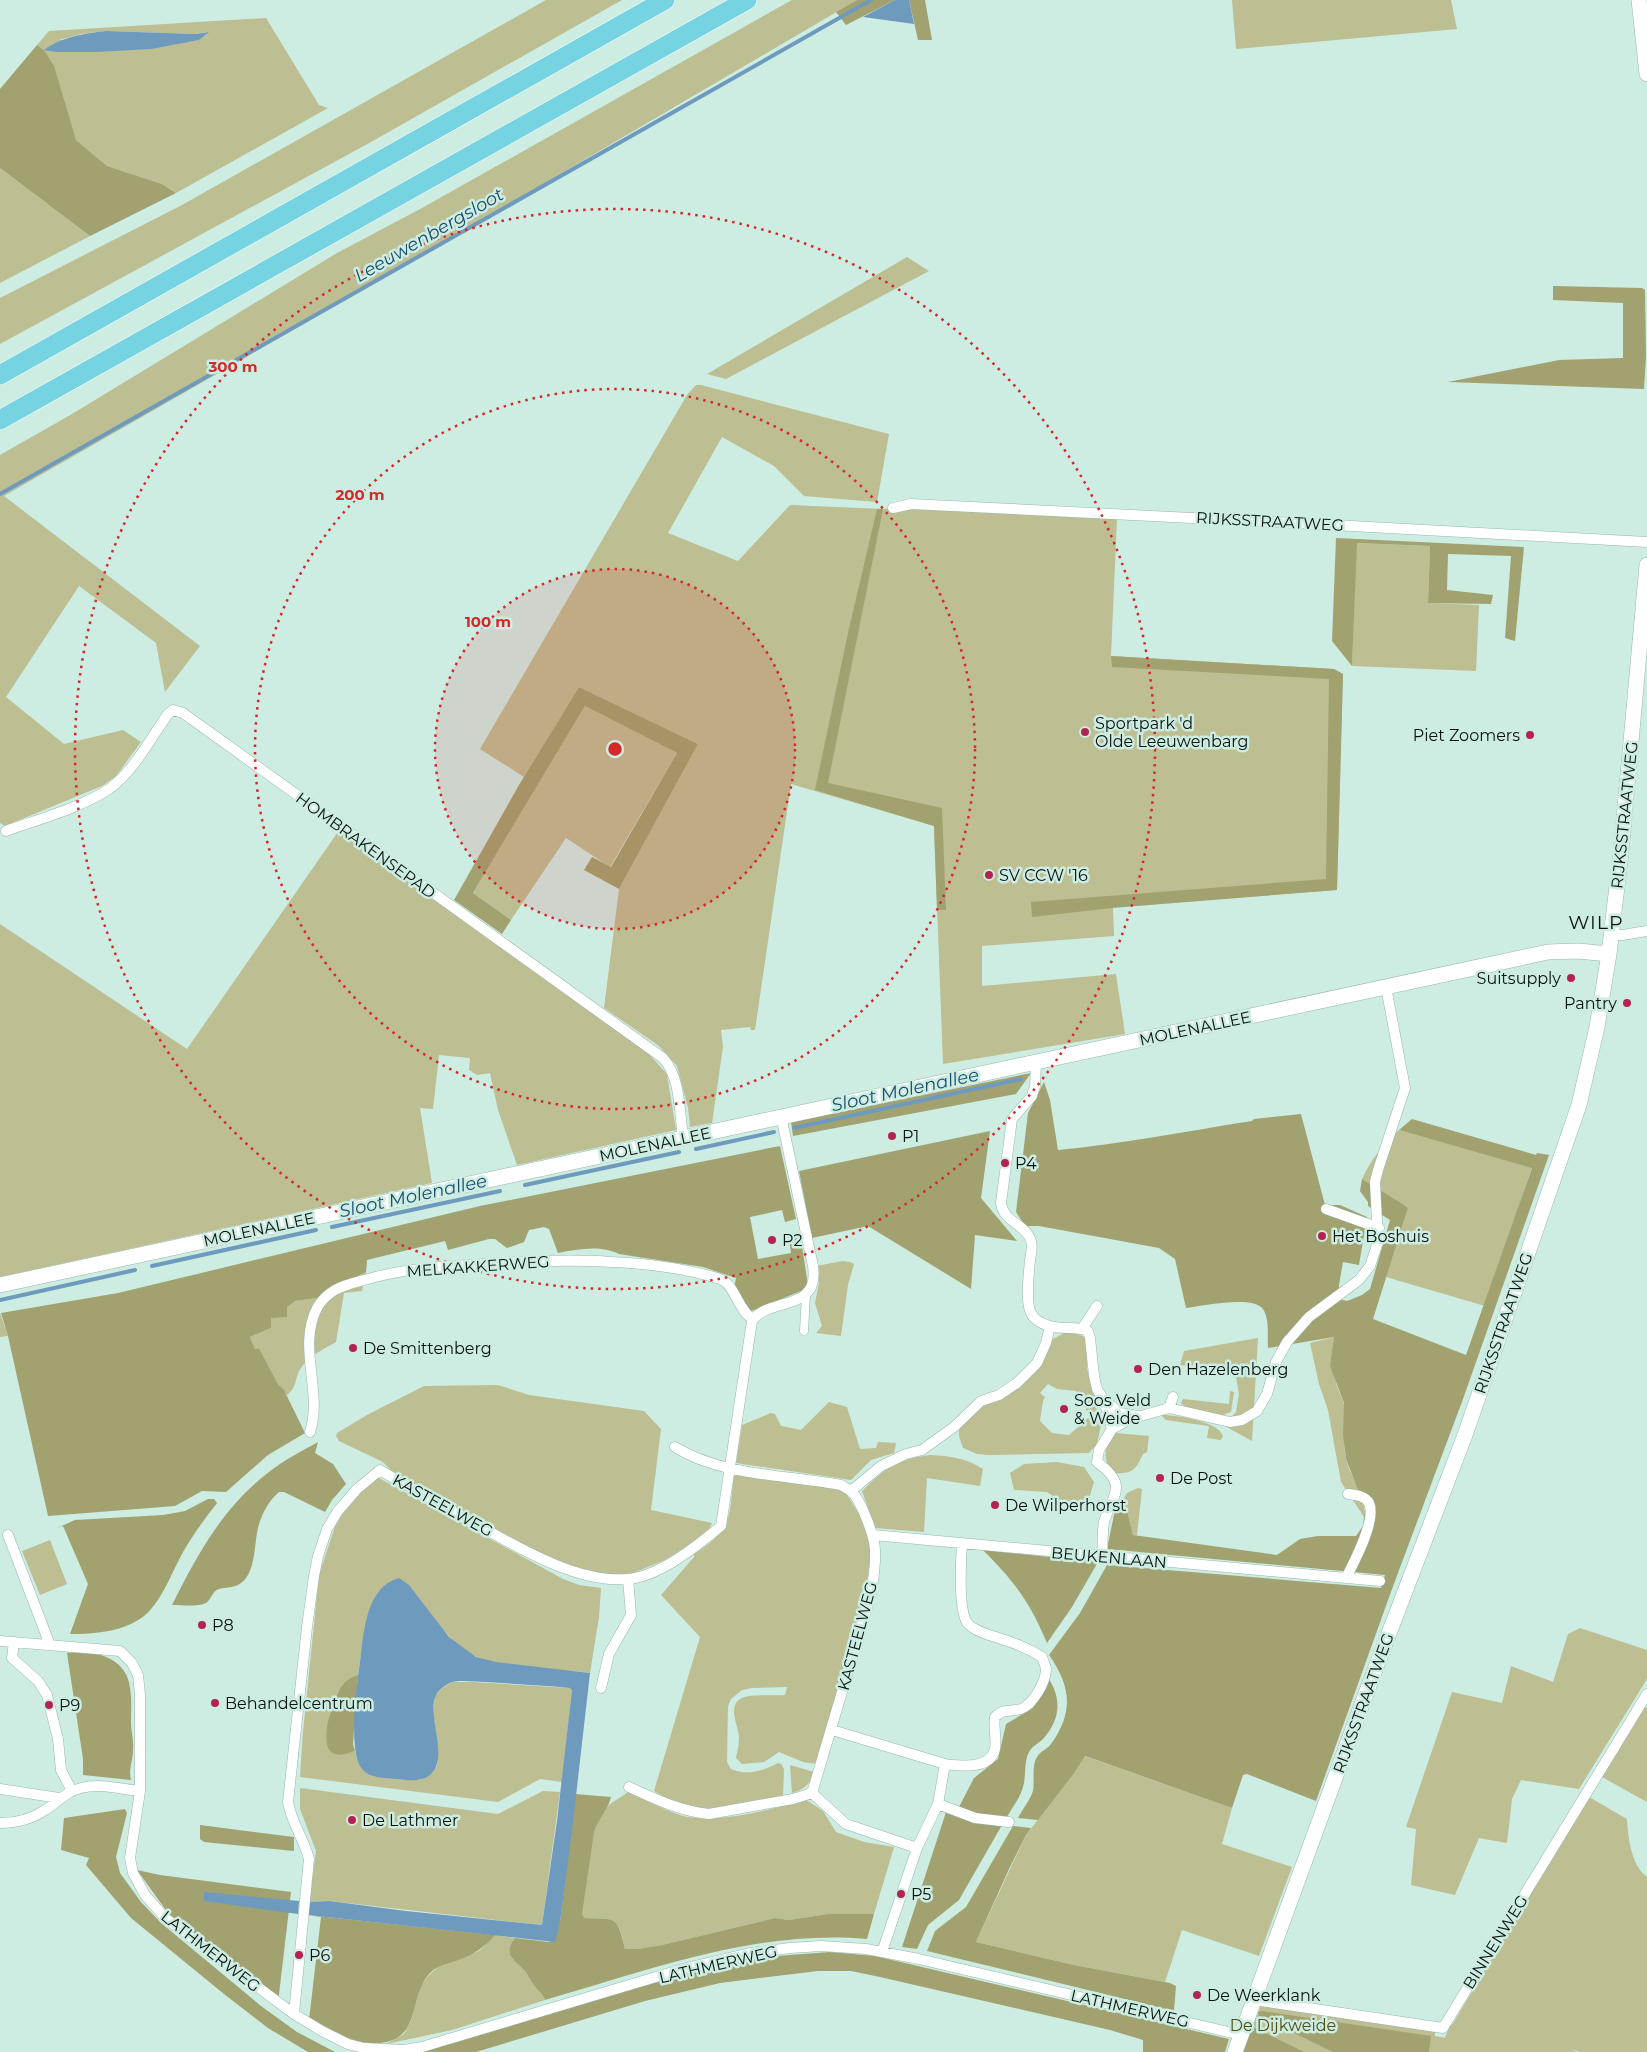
<svg xmlns="http://www.w3.org/2000/svg" width="1647" height="2052" font-family="Montserrat,sans-serif">
<rect width="100%" height="100%" fill="#cdece2"/>
<path fill="#bdbe92" fill-rule="evenodd" d="M546,0H622L371,142L0,344V298L182,205Z
M792,0H857L492,214L438,247L4,496L200,646L165,692L156,643L79,586L6,697L64,744L123,730L141,742L116,776L102,786L5,826L0,823V455L72,414L337,253L422,208Z
M1232,0H1451L1457,29L1236,49Z
M266,18L319,105L328,108L176,193L162,184L107,166L76,140L44,50L37,45L49,31ZM106,31L196,34L207,32L199,40L184,42L59,40L81,34Z
M0,168L90,236L0,283Z
M907,257L929,271L726,379L707,374Z
M696,385H701L889,434L877,502L804,496L774,466L722,437L668,533L738,561L790,505L883,509L911,507L1117,518L1111,656L1334,669L1343,674L1337,890L1113,907L1114,936L982,946V986L1116,974L1125,1034L943,1064L934,826L791,784L755,1030H751L750,1027L721,1030L723,1047L712,1123L690,1127L688,1108L677,1066L659,1046L604,1008L619,889L698,744L579,687L524,777L480,749L687,395Z
M1356,543L1430,546L1428,603L1479,605L1476,671L1352,666Z
M585,706L677,753L610,867L566,838L511,920L473,893Z
M340,829L647,1052L667,1074L676,1130L517,1165L498,1110L490,1073L477,1075L469,1070L470,1058L439,1055L433,1109L420,1108L432,1183L0,1277V924L187,1049Z
M1399,1130L1532,1167L1485,1306L1386,1277L1408,1208L1403,1204L1362,1179C1371,1160 1383,1144 1399,1130Z
M843,1261L850,1262L854,1264L848,1285L841,1336L816,1333L822,1326L815,1303L819,1283L816,1266Z
M366,1272L362,1291L344,1293L336,1342C324,1349 308,1356 301,1368C294,1378 298,1387 287,1395L278,1384L259,1348L255,1349L250,1337L271,1328V1318L295,1301L317,1298L332,1288Z
M0,1313L8,1336L0,1337Z
M1068,1331L1083,1336L1087,1341V1369L1099,1405L1095,1412H1087L1084,1402L1076,1391L1057,1389L1048,1384L1040,1393L1045,1397L1043,1401L1040,1421L1052,1433L1069,1435L1088,1418L1096,1419L1101,1425L1097,1444L1089,1453L989,1455L977,1454L963,1448L959,1436V1430L963,1424L984,1404L1004,1397L1051,1340Z
M1334,1337C1332,1352 1333,1369 1336,1383C1338,1391 1343,1398 1344,1405C1347,1423 1342,1441 1346,1459C1351,1480 1367,1496 1364,1517L1341,1482L1328,1410L1319,1384L1310,1343Z
M1258,1338L1252,1441L1223,1425L1236,1412L1239,1394L1235,1372L1180,1365L1184,1351Z
M498,1385L529,1395L644,1411L661,1429L651,1510L712,1523L709,1529L691,1544L665,1560L628,1575L617,1576L581,1569L535,1551L392,1471L383,1462L339,1441L336,1436L337,1433L367,1415L424,1386Z
M1230,1391L1234,1392L1231,1412L1220,1416L1186,1408L1181,1403L1183,1399L1229,1404Z
M829,1402L847,1407L860,1449L876,1448L878,1442L896,1443L894,1453L871,1460L851,1480L736,1463L742,1425L771,1413L775,1414L781,1426L801,1430Z
M1161,1415C1176,1415 1218,1421 1223,1436L1221,1440L1207,1438L1209,1426L1166,1420Z
M1116,1433L1149,1436L1147,1452L1143,1454C1135,1472 1131,1474 1111,1473C1103,1454 1103,1449 1116,1433Z
M930,1455C950,1456 966,1458 983,1469L980,1486L927,1478L924,1532L875,1528L862,1491C887,1467 894,1460 930,1455Z
M1057,1462L1084,1467L1094,1482L1088,1502L1073,1509L1047,1492L1014,1490L1010,1473L1024,1464Z
M734,1474L840,1489L846,1493C855,1508 869,1527 871,1545C871,1558 868,1572 867,1584L817,1764L803,1762L779,1752L764,1762L742,1764L736,1758C737,1752 739,1745 739,1738C739,1726 726,1706 742,1698C751,1694 774,1696 785,1695L787,1687L752,1688L742,1690L731,1699L728,1706L727,1762L731,1769C747,1776 763,1771 778,1763L781,1764L784,1769L783,1796L709,1810L693,1808L666,1798L654,1791L700,1637L661,1595L694,1557V1554C734,1529 729,1517 734,1474Z
M377,1477L563,1579L579,1585L601,1588L599,1617L590,1673C554,1668 511,1670 477,1657C461,1651 448,1635 436,1622L365,1626L358,1675C341,1682 331,1700 329,1719C327,1729 333,1744 335,1754H345L355,1751C362,1781 395,1780 420,1780L437,1766L438,1751L433,1712L435,1696L441,1689L452,1682H474L570,1688L572,1690L562,1782L540,1779L498,1802L300,1777L303,1732L319,1575L336,1523L346,1506Z
M1138,1488L1142,1489L1137,1535H1133L1124,1498L1127,1493Z
M50,1540L67,1584L40,1595L22,1551Z
M1580,1628L1647,1650V1679L1579,1789L1521,1780L1512,1799L1507,1843L1479,1838L1455,1895L1411,1885L1416,1829L1406,1827L1452,1692L1502,1703L1511,1666L1553,1682L1568,1634Z
M1644,1707L1647,1708V1802L1602,1777Z
M1084,1756L1232,1808L1222,1844L1292,1867L1259,1956L1182,1930L1165,1982L1074,1965L976,1942L1026,1835L1072,1776Z
M790,1765L814,1772C810,1785 804,1789 792,1793Z
M300,1788L498,1814L543,1791L560,1792L542,1925L329,1901L309,1902L316,1851L300,1809Z
M628,1792C645,1799 660,1808 677,1814C708,1826 774,1810 805,1799L823,1811L836,1832L864,1842L894,1847L874,1914H828L789,1920L775,1918L662,1945L638,1949H625C618,1916 617,1919 583,1918L582,1914C584,1882 586,1829 609,1805C615,1800 622,1797 628,1792Z
M1589,1797L1627,1819C1628,1837 1631,1865 1647,1877V2052H1580L1571,2049L1577,2052H1243L1265,1995L1435,2024V2036L1445,2038L1450,2025H1452Z
M495,1935L515,1938C502,1955 514,1959 525,1971C528,1975 530,1980 533,1984C538,1991 541,1992 545,2000L452,2030L386,2044L404,2034L410,2023L421,1985L431,1973L440,1966L479,1951Z"/>
<path fill="#a1a26f" d="M857,0H895L846,25L836,12Z
M909,0H925L932,40H918Z
M37,45L44,50L54,66L76,140L107,166L162,184L176,193L90,236L0,168V89Z
M1553,286L1642,288L1645,290L1646,356L1644,389L1448,382L1559,360L1623,358V303L1553,300Z
M877,509H883L828,783L942,808L946,910H937L934,826L815,790L848,633Z
M1336,538L1524,547L1515,641L1505,638L1511,556L1448,554L1447,590L1493,595L1491,604L1428,603L1430,546L1357,543L1352,666L1332,641Z
M1111,656L1334,669L1343,674L1337,890L1112,908L1032,917L1031,902L1326,879L1329,679L1112,667Z
M579,687L698,744L619,889L584,870L592,857L611,867L677,753L585,706L473,893L511,920L502,934L454,900L519,785Z
M1031,1073L1016,1094L793,1136L791,1122Z
M1044,1082L1050,1100L1058,1150C1123,1144 1187,1131 1252,1121L1254,1119L1301,1114L1325,1205H1340L1367,1217L1359,1265L1343,1262L1339,1285V1299L1347,1301L1362,1295L1370,1289L1390,1220L1368,1206V1202L1360,1191L1362,1179L1403,1204L1408,1208L1373,1319L1466,1355L1532,1168L1399,1130L1412,1119L1536,1155L1537,1153L1549,1155L1463,1399L1392,1589L1316,1801L1247,1774L1243,1775L1232,1808L1085,1756L1072,1776L1038,1820L1018,1818C1022,1810 1030,1800 1033,1791C1035,1780 1031,1767 1037,1757C1040,1751 1048,1749 1051,1744C1074,1712 1071,1686 1049,1655L1080,1613L1107,1565L1381,1588L1385,1575L1107,1549L1116,1505L1124,1498L1133,1535L1277,1555L1300,1539L1318,1536H1356L1363,1526L1365,1508L1364,1501L1356,1485L1346,1459L1343,1435L1344,1403L1330,1366L1334,1337L1268,1348C1267,1336 1270,1320 1263,1309C1253,1295 1202,1306 1186,1308L1175,1259L1159,1248L1039,1226H1025L1016,1212L1028,1113Z
M990,1131L981,1198L1017,1241L975,1235L971,1289L868,1226L812,1238L799,1171Z
M780,1146L796,1219L785,1222L782,1210L750,1217L758,1259L791,1253L788,1234L800,1233L807,1279V1285L801,1291L749,1312L733,1294L736,1278L703,1267L619,1254C601,1245 578,1249 558,1253L549,1229L544,1227L529,1230L524,1242L507,1248L495,1239H489L448,1250L445,1241L367,1260L366,1272L332,1288L317,1298L295,1301L287,1307V1317L271,1318V1328L250,1337L255,1349L259,1348L278,1384L284,1390L305,1433L268,1455L226,1492L202,1491L175,1506L48,1516L8,1336L1,1313L118,1293L480,1206Z
M318,1442L315,1453L333,1464L346,1484L332,1500L325,1512L284,1492H279C269,1500 261,1515 258,1528C254,1544 256,1572 241,1583C235,1588 227,1587 219,1589C212,1591 212,1599 206,1603C198,1607 181,1605 172,1605C197,1555 223,1507 269,1472C284,1460 302,1451 318,1442Z
M208,1499H214L217,1503C206,1517 195,1532 186,1547C173,1568 163,1601 144,1616C124,1632 94,1634 70,1634L88,1584L63,1526L57,1528L75,1520L163,1515L185,1511Z
M983,1550L1098,1562L1072,1607L1047,1643C1030,1602 1014,1581 983,1550Z
M67,1653C93,1649 127,1657 130,1688C132,1699 131,1712 131,1723C131,1732 134,1741 133,1750C133,1761 128,1770 131,1780L83,1775V1759Z
M358,1675L353,1744L355,1751C349,1753 342,1756 335,1754C316,1749 333,1697 342,1686C346,1680 352,1677 358,1675Z
M1049,1679C1062,1700 1060,1720 1043,1739C1038,1744 1032,1746 1029,1752C1023,1764 1027,1778 1022,1790C1019,1799 1012,1808 1007,1817L980,1814L959,1807L974,1778L998,1759L1006,1724L1033,1708L1041,1697Z
M575,1794L611,1797C608,1810 598,1819 594,1832L582,1914L584,1918C618,1919 617,1916 625,1949H638L662,1945L775,1918L789,1920L828,1914H874L867,1939C757,1929 649,1970 545,2000C541,1992 538,1991 533,1984C530,1980 528,1975 525,1971C514,1959 502,1955 515,1938L549,1942L560,1922Z
M125,1809L127,1813L116,1857L120,1873L141,1902L161,1923L261,2006L297,2032L335,2052H308L268,2028L224,1994L131,1918L86,1865L89,1858L61,1850L64,1818Z
M947,1809L1002,1825L959,1900L928,1925L917,1949L902,1947Z
M200,1825L294,1837V1851L204,1842L200,1839Z
M1013,1826L1031,1828L1026,1835L1009,1869L976,1942L1074,1965L1170,1983L1176,1986L1174,2011L927,1951L935,1931L966,1907Z
M137,1870L160,1875L291,1892L278,2003L168,1913Z
M308,1915L495,1935C485,1947 473,1955 458,1960C448,1964 438,1965 430,1973C417,1987 417,2005 410,2022C407,2030 402,2035 395,2039C368,2052 334,2033 309,2020L321,1917Z
M830,1952L875,1956L1229,2039L1225,2052H1143V2040L1110,2030L880,1977L851,1971H818L720,1983L645,2001L476,2052H418L457,2042L636,1988L721,1965L763,1957Z
M1262,2011L1431,2036L1429,2052H1333L1259,2016L1258,2012Z
M1253,2027L1304,2052H1243Z"/>
<path fill="#6e9bbd" d="M895,0H909L914,24L863,17Z
M106,31L196,34L209,32L199,40L151,49L96,52H57L44,50C64,36 82,34 106,31Z
M399,1578L409,1585L449,1637L476,1657L496,1662L590,1673L572,1831L560,1922L555,1942L308,1915L309,1902L329,1901L406,1911L542,1925L557,1821L572,1690L570,1688C542,1685 514,1684 486,1682C476,1682 462,1680 452,1682C449,1683 445,1686 442,1688C419,1705 452,1753 431,1774C422,1783 406,1780 395,1779C384,1778 371,1778 363,1770C346,1753 358,1678 361,1654C364,1628 368,1586 399,1578Z
M204,1892L299,1901L298,1914L204,1901Z"/>
<g fill="none" stroke-linecap="round" stroke-linejoin="round">
<path stroke="#6e9bbd" stroke-width="4" d="M0,494L871,0
M794,1128L1021,1079
M696,1149L774,1132
M525,1185L679,1152
M332,1227L500,1191
M152,1266L316,1230
M0,1300L135,1270"/>
<defs>
<path id="pedestrian" d="M804,1331L806,1294"/>
<path id="minor" d="M893,508L911,504L1333,525L1647,542
M6,831C39,819 80,808 109,789C134,771 150,739 168,714L173,710L183,713L663,1058C681,1078 679,1111 683,1137
M1611,935H1623L1647,931
M1036,1062L1035,1086L1032,1096L1012,1119L1001,1203C1003,1222 1026,1224 1031,1241C1033,1246 1031,1254 1030,1260C1029,1273 1025,1302 1031,1313C1034,1320 1043,1324 1050,1326C1062,1330 1076,1326 1088,1331L1090,1338L1094,1376L1097,1389L1104,1400L1112,1429L1099,1450L1097,1462C1129,1486 1113,1493 1104,1522C1102,1533 1103,1546 1102,1557
M1326,1209L1379,1228
M1082,1329L1097,1306
M1104,1400L1120,1413L1138,1416
M1169,1408L1173,1397
M1112,1429L1130,1419L1169,1408L1230,1422L1242,1420L1257,1411L1267,1394L1276,1362L1287,1342L1309,1317L1359,1280L1370,1266L1378,1242L1375,1182L1378,1170L1405,1088L1386,987
M310,1432C323,1392 297,1347 317,1308C321,1301 328,1294 335,1290C347,1283 362,1281 375,1277C411,1268 447,1266 484,1264C526,1261 569,1259 612,1262C644,1263 690,1269 720,1279C735,1284 738,1311 753,1319
M851,1491L881,1466L906,1454L922,1450L954,1427L981,1401L999,1395L1017,1383L1037,1363L1046,1343L1050,1326
M8,1535L50,1645
M873,1535L1380,1581
M1346,1578C1354,1562 1377,1520 1369,1503C1365,1496 1356,1495 1348,1494
M0,1641L120,1651L132,1663L138,1675L140,1695V1791L130,1858L133,1873L145,1895L165,1918L294,2014L322,2031L348,2044L364,2048L404,2050L422,2047L686,1968L750,1953L790,1948L821,1946L866,1949L919,1959L1241,2035
M14,1642L12,1658L38,1681L47,1695L58,1739L61,1770L72,1791
M601,1688L609,1654L631,1615L628,1579
M832,1730L945,1764C961,1766 990,1770 995,1749C997,1739 993,1728 995,1717C1003,1708 1011,1712 1021,1709C1033,1704 1046,1682 1046,1669C1046,1666 1043,1661 1042,1657C1025,1646 1008,1641 989,1635C983,1633 973,1629 968,1624C958,1612 961,1560 962,1544
M629,1787C655,1799 680,1811 709,1814L793,1799L812,1793L871,1594C873,1580 876,1565 875,1551C875,1537 861,1500 851,1491C848,1489 844,1487 841,1485C788,1475 721,1476 675,1447
M0,1789L59,1798
M812,1793L846,1824L917,1848
M938,1804L975,1818L1009,1822
M0,1823C15,1823 32,1819 45,1810C58,1802 65,1792 81,1788C99,1783 121,1789 140,1791
M882,1952L917,1848L938,1804L945,1764
M1254,2000L1443,2028L1647,1694
M294,2014L309,1859C304,1839 291,1822 288,1802L307,1627L314,1576L318,1556L327,1529L338,1511L357,1489L380,1470C410,1488 441,1505 472,1522C516,1546 575,1583 627,1579C659,1577 697,1546 721,1526L752,1321C769,1296 820,1313 813,1266L781,1116"/>
<path id="secondary" d="M1639,0L1647,74
M0,1285L1548,952L1578,951L1609,954
M1235,2052L1365,1696L1465,1435L1579,1105L1597,1027L1609,954L1621,852L1647,565"/>
<path id="motorway" d="M0,375L665,0
M0,420L747,0"/>
</defs>
<use href="#pedestrian" stroke="#98b6ad" stroke-width="9"/>
<use href="#minor" stroke="#98b6ad" stroke-width="11"/>
<use href="#secondary" stroke="#98b6ad" stroke-width="16"/>
<use href="#motorway" stroke="#fff" stroke-width="20"/>
<use href="#pedestrian" stroke="#fff" stroke-width="8"/>
<use href="#minor" stroke="#fff" stroke-width="10"/>
<use href="#secondary" stroke="#fff" stroke-width="15"/>
<use href="#motorway" stroke="#75d3e2" stroke-width="19"/>
</g>
<circle cx="615" cy="749" r="180" fill="#d62828" fill-opacity=".12"/>
<g fill="none" stroke="#d62828" stroke-width="2.5" stroke-dasharray="2.5 5">
<circle cx="615" cy="749" r="180"/>
<circle cx="615" cy="749" r="360"/>
<circle cx="615" cy="749" r="540"/>
</g>
<g fill="#b4234f" stroke="#cdece2" stroke-width="2">
<circle cx="1085" cy="732" r="5"/>
<circle cx="1530" cy="735" r="5"/>
<circle cx="989" cy="875" r="5"/>
<circle cx="1571" cy="978" r="5"/>
<circle cx="1627" cy="1003" r="5"/>
<circle cx="892" cy="1136" r="5"/>
<circle cx="1005" cy="1163" r="5"/>
<circle cx="1322" cy="1236" r="5"/>
<circle cx="772" cy="1240" r="5"/>
<circle cx="353" cy="1348" r="5"/>
<circle cx="1138" cy="1369" r="5"/>
<circle cx="1064" cy="1409" r="5"/>
<circle cx="1160" cy="1478" r="5"/>
<circle cx="995" cy="1505" r="5"/>
<circle cx="202" cy="1625" r="5"/>
<circle cx="215" cy="1703" r="5"/>
<circle cx="49" cy="1705" r="5"/>
<circle cx="352" cy="1820" r="5"/>
<circle cx="901" cy="1894" r="5"/>
<circle cx="299" cy="1955" r="5"/>
<circle cx="1197" cy="1995" r="5"/>
</g>
<g text-anchor="middle" stroke-width="5" stroke-linejoin="round" paint-order="stroke">
<g font-size="16" fill="#07120f" stroke="#cdece2">
<text transform="translate(1270 521) rotate(3)" y="6">RIJKSSTRAATWEG</text>
<text transform="translate(1624 815) rotate(-84)" y="6">RIJKSSTRAATWEG</text>
<text transform="translate(366 845) rotate(36)" y="6">HOMBRAKENSEPAD</text>
<text transform="translate(1195 1028) rotate(-12)" y="6">MOLENALLEE</text>
<text transform="translate(655 1144) rotate(-12)" y="6">MOLENALLEE</text>
<text transform="translate(259 1229) rotate(-12)" y="6">MOLENALLEE</text>
<text transform="translate(478 1266) rotate(-4)" y="6">MELKAKKERWEG</text>
<text transform="translate(1503 1323) rotate(-71)" y="6">RIJKSSTRAATWEG</text>
<text transform="translate(443 1505) rotate(29)" y="6">KASTEELWEG</text>
<text transform="translate(1109 1557) rotate(5)" y="6">BEUKENLAAN</text>
<text transform="translate(857 1636) rotate(-75)" y="6">KASTEELWEG</text>
<text transform="translate(1363 1703) rotate(-70)" y="6">RIJKSSTRAATWEG</text>
<text transform="translate(1495 1942) rotate(-58)" y="6">BINNENWEG</text>
<text transform="translate(211 1951) rotate(38)" y="6">LATHMERWEG</text>
<text transform="translate(718 1964) rotate(-13)" y="6">LATHMERWEG</text>
<text transform="translate(1130 2008) rotate(13)" y="6">LATHMERWEG</text>
</g>
<g font-size="16" fill="#07120f" stroke="#cdece2" text-anchor="start">
<text x="1095" y="729">Sportpark 'd<tspan x="1095" dy="18">Olde Leeuwenbarg</tspan></text>
<text x="1520" y="741" text-anchor="end">Piet Zoomers</text>
<text x="999" y="881">SV CCW '16</text>
<text x="1561" y="984" text-anchor="end">Suitsupply</text>
<text x="1617" y="1009" text-anchor="end">Pantry</text>
<text x="902" y="1142">P1</text>
<text x="1015" y="1169">P4</text>
<text x="1332" y="1242">Het Boshuis</text>
<text x="782" y="1246">P2</text>
<text x="363" y="1354">De Smittenberg</text>
<text x="1148" y="1375">Den Hazelenberg</text>
<text x="1074" y="1406">Soos Veld<tspan x="1074" dy="18">&amp; Weide</tspan></text>
<text x="1170" y="1484">De Post</text>
<text x="1005" y="1511">De Wilperhorst</text>
<text x="212" y="1631">P8</text>
<text x="225" y="1709">Behandelcentrum</text>
<text x="59" y="1711">P9</text>
<text x="362" y="1826">De Lathmer</text>
<text x="911" y="1900">P5</text>
<text x="309" y="1961">P6</text>
<text x="1207" y="2001">De Weerklank</text>
</g>
<g font-size="16" fill="#504f13" stroke="#cdece2">
<text x="1283" y="2031">De Dijkweide</text>
</g>
<g font-size="18" font-style="italic" fill="#174d6f" stroke="#cdece2">
<text transform="translate(429 235) rotate(-30)" y="6">Leeuwenbergsloot</text>
<text transform="translate(905 1090) rotate(-12)" y="6">Sloot Molenallee</text>
<text transform="translate(413 1196) rotate(-12)" y="6">Sloot Molenallee</text>
</g>
<g font-size="19" letter-spacing="1" fill="#07120f" stroke="#cdece2">
<text x="1596" y="929">WILP</text>
</g>
</g>
<circle cx="615" cy="749" r="8" fill="#d62828" stroke="#cdece2" stroke-width="2.5"/>
<g font-size="15" text-anchor="middle" font-weight="bold" fill="#d62828" stroke="#cdece2" stroke-width="5" stroke-linejoin="round" paint-order="stroke">
<text x="233" y="372">300 m</text>
<text x="360" y="500">200 m</text>
<text x="488" y="627">100 m</text>
</g>
</svg>
